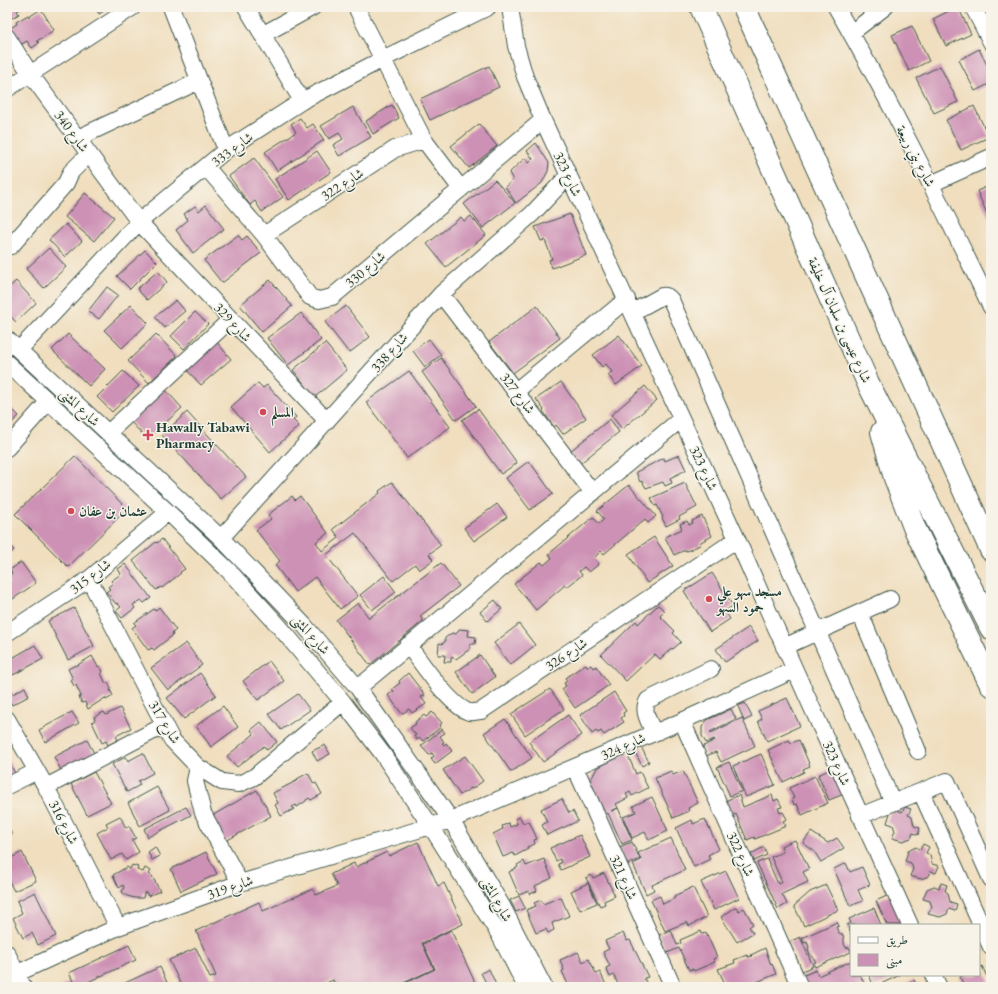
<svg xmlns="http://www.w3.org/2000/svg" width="998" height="994" font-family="'EB Garamond',Amiri,serif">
<rect width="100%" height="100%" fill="#f7f3e8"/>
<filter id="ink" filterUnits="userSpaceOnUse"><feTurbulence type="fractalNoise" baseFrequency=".025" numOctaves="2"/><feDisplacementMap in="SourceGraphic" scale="8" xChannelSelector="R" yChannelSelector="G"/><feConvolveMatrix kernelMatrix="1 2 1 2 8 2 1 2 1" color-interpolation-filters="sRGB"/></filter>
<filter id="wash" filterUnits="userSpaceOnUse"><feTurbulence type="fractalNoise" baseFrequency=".012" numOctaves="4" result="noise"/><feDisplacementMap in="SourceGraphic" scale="16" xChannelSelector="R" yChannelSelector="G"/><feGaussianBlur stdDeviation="0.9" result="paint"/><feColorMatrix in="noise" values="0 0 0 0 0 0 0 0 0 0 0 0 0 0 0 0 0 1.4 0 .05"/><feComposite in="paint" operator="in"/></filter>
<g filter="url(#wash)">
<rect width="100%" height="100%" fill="#f0debe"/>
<g id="blocks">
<path fill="#cd91b5" d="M7,7H23L17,11L19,14L10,19L7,14Z
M95,7H110L99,14Z
M957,7H958L971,34L946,46L933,19Z
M41,9L54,30L37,41L39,43L32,48L27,41L20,45L10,28L17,24L16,22L28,15L29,17Z
M912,26L929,61L909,71L892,35Z
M979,49L991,73V83L975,91L959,60Z
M489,66L499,87L430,120L420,99Z
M940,66L958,102L934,113L916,78Z
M392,105L399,118L373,134L366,121Z
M974,106L989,137L961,150L946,120Z
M353,107L371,137L339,156L333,145L343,139L339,133L329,139L321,126Z
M300,118L307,128L313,124L324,140L277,171L265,152L296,132L291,124Z
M479,124L497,146L469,168L451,146Z
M536,143L549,163L548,171L542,183L516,203L505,187L513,180L509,173L525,158L529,163L533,159L527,151Z
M317,151L331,172L289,200L275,179Z
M254,158L283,197L262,212L255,201L250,205L229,176Z
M495,180L515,203L483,228L464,204Z
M991,185V223L977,191Z
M85,193L114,217L94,241L65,217Z
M206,205L224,229L193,253L176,230L188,220L184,214L195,206L199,211Z
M570,214L586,255L552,268L549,260L552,259L545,240L541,241L535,227Z
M471,216L486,235L446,267L427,244L461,217L464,221Z
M66,224L82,241L65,257L49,240Z
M238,235L242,240L247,236L261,253L222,283L204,260Z
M49,248L66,267L44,288L26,269Z
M145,250L157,262L130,289L117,276Z
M158,271L167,282L147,300L137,289Z
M270,280L292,306L262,332L240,305Z
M16,281L36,303L16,322L7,313V289Z
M107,287L118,295L99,319L88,311Z
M176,300L185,311L165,328L155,317Z
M131,305L148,323L122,348L104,330Z
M346,306L370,337L349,353L325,322Z
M537,306L560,338L513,373L489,342Z
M195,312L208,324L184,349L171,336Z
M301,313L321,340L288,365L267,338Z
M68,334L105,369L89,386L52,350Z
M156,334L177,356L149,383L128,361Z
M619,335L642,366L616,385L608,375L612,372L606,364L602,367L593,355Z
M429,339L441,355L425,367L413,351Z
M215,340L231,359L201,385L184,367Z
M325,343L347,370L315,397L293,370Z
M441,358L476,406L456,420L422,372Z
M123,371L139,386L112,412L97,397Z
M409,371L450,427L407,458L366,402Z
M561,382L586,418L563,434L556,425L554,427L543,411L544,410L536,399Z
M258,383L263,388L267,385L296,417L293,420L299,426L270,452L231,407Z
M645,386L657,400L622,429L611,415Z
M163,387L182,408L147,439L128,419Z
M7,404L19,416L7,427Z
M478,409L517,463L501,474L462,420Z
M187,412L246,477L221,499L162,435Z
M610,419L619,432L578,465L569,452Z
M679,455L686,470L670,478L672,483L665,486L663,482L646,488L642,481L640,482L636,472L664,458L665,461Z
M75,456L127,509L68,567L15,514Z
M529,461L553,494L530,510L506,478Z
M392,482L441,545L429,554L433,560L419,570L415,564L393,581L355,533L326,555L358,596L340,609L315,577L295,592L275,565L280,561L256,530L271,519L268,515L292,496L295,500L300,496L328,533L316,542L322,551L339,538L333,529L380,493L379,491Z
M685,483L697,507L679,517L680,519L666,526L662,518L663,517L657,505L655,506L651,498Z
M629,485L656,516L648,523L645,519L604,554L601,551L594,558L599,564L589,572L584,567L579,571L582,575L567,587L565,585L536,610L514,584L541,562L544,565L552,558L549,554L593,517L599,524L604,519L597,511Z
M497,504L507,517L474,541L464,528Z
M702,516L712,536L701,542L700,545L687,551L685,550L674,555L665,537L682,529L680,524L687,521L689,525L693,523L692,521Z
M654,537L673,566L647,583L628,554Z
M162,539L185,569L180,572L181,573L162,588L161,587L156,590L133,561L156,542L157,543Z
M7,541L14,550L7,556Z
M21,562L36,583L7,603V585L10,583L7,576L12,573L10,570Z
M441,563L459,586L420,616L423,621L370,665L336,620L358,603L369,618Z
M125,564L151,598L144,603L141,600L133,605L135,608L122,618L116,611L121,607L117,603L116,604L106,592L110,589L108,587L113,583L111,581L121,574L118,569Z
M712,573L733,606L725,611L730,619L710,632L684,591Z
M384,576L396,592L372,610L360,595Z
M495,600L502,609L487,621L480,612Z
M658,605L665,611L660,616L675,631L673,633L681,642L673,649L672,648L660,659L655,654L626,681L601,655L636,621L638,624Z
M159,607L176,630L172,633L173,635L154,650L152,648L148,650L132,628L136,625L134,623L154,609L155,611Z
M74,608L94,646L68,660L48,621Z
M519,624L535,645L510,665L494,643Z
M749,627L758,641L725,662L716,649Z
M459,629L469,630L468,636L476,637L475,644H470V649L456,659L451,657V662H444L445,655H438L439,643L442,644L445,642V638L452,633L456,634L458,632Z
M186,643L202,665L168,690L151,668Z
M35,645L43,659L13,675L7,663V661Z
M480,655L495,677L472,694L456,672Z
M92,656L98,667L100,666L103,672L101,673L106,684L108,682L111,689L110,690L113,696L106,700L105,698L88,709L85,702L82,703L79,697L81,696L76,685L74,686L71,680L73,679L68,669L76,665V666Z
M269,661L284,681L258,700L243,681Z
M586,664L588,667L591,665L593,668L596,666L609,685L575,708L562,689L566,686L564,683L567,681L565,678Z
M200,673L216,695L184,719L167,698Z
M408,673L425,695L421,697L426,704L412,713L409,709L402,714L388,695L394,691L392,689L400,683L399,681Z
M25,687L29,696L12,705L7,696V689L9,688L13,694Z
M550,689L564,709L525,735L511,714Z
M614,692L626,711L623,713L624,716L621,718L624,722L604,735L601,731L598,733L596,731L592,734L580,715Z
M298,694L310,710L281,730L269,714Z
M787,698L800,726L767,741L758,721L762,719L758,711Z
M745,703L752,717L744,721L738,706Z
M223,706L238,727L211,747L196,726Z
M120,708L131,728L116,736L118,740L108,745L106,741L102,743L92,722L95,720L94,717L104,712L106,715Z
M731,709L736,719L710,732L711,733L742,718L755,746L721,762L716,752L706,756L702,747L715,740L714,739L706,743L702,736V727L707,720Z
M72,712L79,723L45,742L39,730Z
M432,712L442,723L440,725L441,727L423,741L420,738L417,740L414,736L416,735L410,728L416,724L415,722L424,715L426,717Z
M568,715L582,735L543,762L529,742Z
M505,719L532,758L511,772L484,733Z
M261,722L277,742L267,750L264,746L237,767L227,756L254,734L251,730Z
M442,729L445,733L440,736L444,742L442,743L444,745L446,743L452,751L435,764L431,759L434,756L432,753L429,755L421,746Z
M87,740L94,753L61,770L54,757Z
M789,740L791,743L799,740L810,766L803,769L804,772L783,782L768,750Z
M325,745L330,754L317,761L312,751Z
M641,747L649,762L642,766L634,750Z
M143,753L153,773L138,781L140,785L127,792L112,764L126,757L128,761Z
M627,753L636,774L640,772L648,788L632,796L630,792L626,794L628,798L616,804L618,808L611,811L618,808L632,840L622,844L608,813L605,814L590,781L597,768Z
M761,754L775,785L746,797L733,766Z
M465,756L483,781L472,789L471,788L460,795L443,770Z
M7,758L17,777L7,782Z
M729,762L742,791L730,796L717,767Z
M833,768L844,794L829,800L818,775Z
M671,771L673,775L683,771L698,803L688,808L689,811L673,818L655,778Z
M94,772L111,803L87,815L71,784Z
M308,773L314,784L316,783L322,794L311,800L309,798L306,800V801L297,807L296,805L292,807L294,809L281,816L275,805L278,803L273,793L298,780L297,779Z
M815,776L828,803L802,815L797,804L794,805L792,799L794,798L789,788Z
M157,787L170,810L140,826L128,803Z
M257,790L271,816L222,843L208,818Z
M739,795L743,807L772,795L774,801L778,799L782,807L778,808L780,813L783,812L787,819L783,821L786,826L755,839L754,837L747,840L736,814L731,816L725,801Z
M652,797L668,831L649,840L645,832L632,838L623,817L636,812L633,806Z
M562,799L569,813L573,811L578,821L547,835L542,825L547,822L541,809Z
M186,807L191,815L148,837L144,829Z
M905,807L911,809L908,815L912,817L914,826L920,828L918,835L913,833L911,838L903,841L892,838L895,831L893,825L887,823L890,813L897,810L902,812Z
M120,816L126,828L129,826L136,838L132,840L139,852L126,860L122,854L111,860L97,833L108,827L106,823Z
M520,817L523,823L529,821L537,839L534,840L535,844L527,847L528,849L515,856L513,853L503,857L493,834L503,829L502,826L509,823L510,827L517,824L515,819Z
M705,819L719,849L708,855L710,859L694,867L676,828L692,820L693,824Z
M7,825L12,835L7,837Z
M811,832L828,843L837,838L844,848L821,862L814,851L803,843Z
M580,835L590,857L561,870L558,864L561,863L560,859L556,861L550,848Z
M671,838L685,870L652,885L654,890L646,894L633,864L641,860L638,853Z
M795,840L809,869L803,872L808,882L782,894L787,904L778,909L757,863L767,859L778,884L782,882L771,857L783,852L781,846Z
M418,842L438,886L444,883L463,924L422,943L434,969L395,987H336L333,980L317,987H182L169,960L196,948L210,978L216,976L196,931L259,902L263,911L313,889L316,895L337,886L331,874L354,863L356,867L387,852L389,856Z
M632,842L640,859L627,865L619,847Z
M923,844L929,847L926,853L930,855L932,864L939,866L936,873L931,871L929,876L921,879L910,876L913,869L911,863L905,861L908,851L916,847L920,850Z
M155,847L160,856L152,860L148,852Z
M764,847L767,855L754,861L751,854Z
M22,852L36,881L14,891L7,877V860Z
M206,852L217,874L181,891L171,869Z
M544,859L552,878L535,886L537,891L530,894L529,891L519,895L509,872L518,867L517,865L524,861L526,866Z
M846,863L850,872L862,867L870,885L858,890L863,901L850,906L834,869Z
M132,865L138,867L137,870L143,872L145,868L151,871L149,874L152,876L160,891L148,896L146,892L144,893L143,898H135L127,896L122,892L124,887L123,885L119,888L113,875L127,867L130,869Z
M726,871L739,898L714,910L701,882Z
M604,873L615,896L604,901L605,904L600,906L586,878L591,875L593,878Z
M588,883L597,903L580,910L571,891Z
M941,883L947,885L945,891L948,893L950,902L957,904L955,911L949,909L947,914L940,917L928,914L932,907L930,901L923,899L927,889L934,886L939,888Z
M826,885L838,910L804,926L794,906L810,892Z
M693,887L707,917L689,926L687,922L665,931L651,900L660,896L663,904L675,898L674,896Z
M35,892L56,936L38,945L32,933L23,938L13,918L22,913L17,901Z
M891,894L904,923L900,925H887L876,901Z
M519,896L525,908L516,912L510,900Z
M561,897L569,916L552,923L554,930L548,933L546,929L536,933L526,910L536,906L534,903L541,900L543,904Z
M736,907L739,911L744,908L753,924L749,927L753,933L737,942L721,917Z
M874,908L881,925H851V934L847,925L851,923L849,919Z
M837,922L839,926L836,927L839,933L843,935L844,939V944L846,948L849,947L851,952L815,967L813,963L816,962L813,957L810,955L808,949L809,947L807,942L804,943L802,938Z
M451,930L477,987H397L435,969L423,944Z
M671,930L677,945L681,943L680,940L701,931L702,934L706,933L717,957L713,959L715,962L694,971L693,969L689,970L679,948L667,953L659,935Z
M623,933L627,941L630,940L648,977L644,978L648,986L646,987H619L614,975L610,977L606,968L610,966L603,952L609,949L605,941Z
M800,937L813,966L802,971L789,942Z
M129,945L136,960L77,987H60L73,981L69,973Z
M765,948L771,965L772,964L776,974L745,987H724L726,986L718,969L735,963L734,960L747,955L748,957L752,956L751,955Z
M578,952L583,962L589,959L596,974L600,972L607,987H569L562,971L564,970L560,960Z
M851,961V975H860L866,987H807L802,976L816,970L818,976Z
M982,966L990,983L987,985L988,987H970L968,984L964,986L960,977L963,975H979V968Z
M160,967L169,987H116Z
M489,969L497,987H488L481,973Z
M869,975H900L874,987Z
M914,980L916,984L919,983L921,987H897Z"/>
</g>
</g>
<g filter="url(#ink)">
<use href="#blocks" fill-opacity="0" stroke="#3e5549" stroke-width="1"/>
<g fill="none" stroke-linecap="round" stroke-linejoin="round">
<defs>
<path id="minor" d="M171,7L226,150
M246,7L302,101
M357,7L358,11L424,140L461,189
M510,7L516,46L525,77L543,120L737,539L772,619L910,925
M836,7C892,104 942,206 991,307
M973,7L991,42
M851,33L885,7
M262,35L313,7
M7,37L31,75L139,222L327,421
M7,89L133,7
M78,138L199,81
M206,167L264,235L310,297L319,300L332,297L543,120
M931,184L991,157
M264,235L395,149L424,140
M11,246L66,183L71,172L89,154
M441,294L593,493
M633,312L662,296C666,295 668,296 671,300L893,803
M7,339L221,538L304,625L358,688L451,820L502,906L544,987
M19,350L139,222L226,150L302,101L383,59L488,7
M7,363L168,512L228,570L278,625L343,702L382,753L430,825L499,934L526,987
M516,391L627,299
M108,433L231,319
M7,448L48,402
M221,538L441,294L532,214L568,176
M89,579L172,740L198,767L222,782L239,784L254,777L343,702
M860,613L918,751
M7,633L89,579L168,512
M408,645C421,662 450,706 469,712C473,713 477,711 481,711L737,539
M784,647L890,599
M358,688L681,419
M7,719L46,787L118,927
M682,721L800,987
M654,733C650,723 641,711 648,700L711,669
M198,767L195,781L203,813L240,883
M575,767L673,987
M7,786L37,771
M46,787L165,725
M921,792L991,947
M860,816L947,781L991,879
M7,953L23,987
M933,975L939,987
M7,978L118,927L240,883L451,820L682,721L794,670"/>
<path id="highway" d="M701,7L868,383L991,628
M744,7L991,550
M882,432L895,478L914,527L991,685"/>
</defs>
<use href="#minor" stroke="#3e5549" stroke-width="18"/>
<use href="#highway" stroke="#3e5549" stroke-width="24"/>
<use href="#minor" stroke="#fff" stroke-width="16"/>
<use href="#highway" stroke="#fff" stroke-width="22"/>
</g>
</g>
<g fill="#d1495b" stroke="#f7f3e8" stroke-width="1.5">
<circle cx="263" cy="412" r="4"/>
<path d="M146 429h4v4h4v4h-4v4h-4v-4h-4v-4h4z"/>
<circle cx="71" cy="511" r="4"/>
<circle cx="709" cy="599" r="4"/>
</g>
<g text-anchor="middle" stroke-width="3" stroke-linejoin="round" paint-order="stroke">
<g font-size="14" fill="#1f3d34" stroke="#f7f3e8">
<text transform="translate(72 131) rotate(54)" y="5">شارع 340</text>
<text transform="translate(232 149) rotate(-36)" y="5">شارع 333</text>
<text transform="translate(916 156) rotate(62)" y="5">شارع بني ربيعة</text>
<text transform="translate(568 174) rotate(65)" y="5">شارع 323</text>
<text transform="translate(342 184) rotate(-33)" y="5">شارع 322</text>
<text transform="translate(365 269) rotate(-40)" y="5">شارع 330</text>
<text transform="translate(840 320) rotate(66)" y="5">شارع عيسى بن سلمان آل خليفة</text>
<text transform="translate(233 322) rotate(47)" y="5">شارع 329</text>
<text transform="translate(389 352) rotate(-48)" y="5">شارع 338</text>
<text transform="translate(518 393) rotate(53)" y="5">شارع 327</text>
<text transform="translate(80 407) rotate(43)" y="5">شارع المثنى</text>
<text transform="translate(704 468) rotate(65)" y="5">شارع 323</text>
<text transform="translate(90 576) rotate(-37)" y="5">شارع 315</text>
<text transform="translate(311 634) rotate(48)" y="5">شارع المثنى</text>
<text transform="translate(566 654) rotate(-34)" y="5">شارع 326</text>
<text transform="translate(165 722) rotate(59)" y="5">شارع 317</text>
<text transform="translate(623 746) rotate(-24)" y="5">شارع 324</text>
<text transform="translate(837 763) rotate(66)" y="5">شارع 323</text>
<text transform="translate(64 822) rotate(63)" y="5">شارع 316</text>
<text transform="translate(741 854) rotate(66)" y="5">شارع 322</text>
<text transform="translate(624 877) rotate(66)" y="5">شارع 321</text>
<text transform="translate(230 887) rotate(-19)" y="5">شارع 319</text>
<text transform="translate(497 899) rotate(61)" y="5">شارع المثنى</text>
</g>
<g font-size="14" font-weight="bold" fill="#1f3d34" stroke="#f7f3e8" text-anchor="start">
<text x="271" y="417">المسلم</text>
<text x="156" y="432">Hawally Tabawi<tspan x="156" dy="16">Pharmacy</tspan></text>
<text x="79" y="516">عثمان بن عفان</text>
<text x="717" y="596">مسجد سهو علي<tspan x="717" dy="16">حمود السهو</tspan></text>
</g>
</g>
<rect width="998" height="994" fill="none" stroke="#f7f3e8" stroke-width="24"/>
<rect x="850" y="924" width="130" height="52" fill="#f7f3e8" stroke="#a1aaa0"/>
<rect x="858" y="937" width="20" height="6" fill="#ffffff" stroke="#a1aaa0"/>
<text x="886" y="944" font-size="12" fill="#1f3d34">طريق</text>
<rect x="858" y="954" width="20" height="12" fill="#cd91b5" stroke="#a1aaa0"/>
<text x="886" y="964" font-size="12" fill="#1f3d34">مبنى</text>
</svg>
